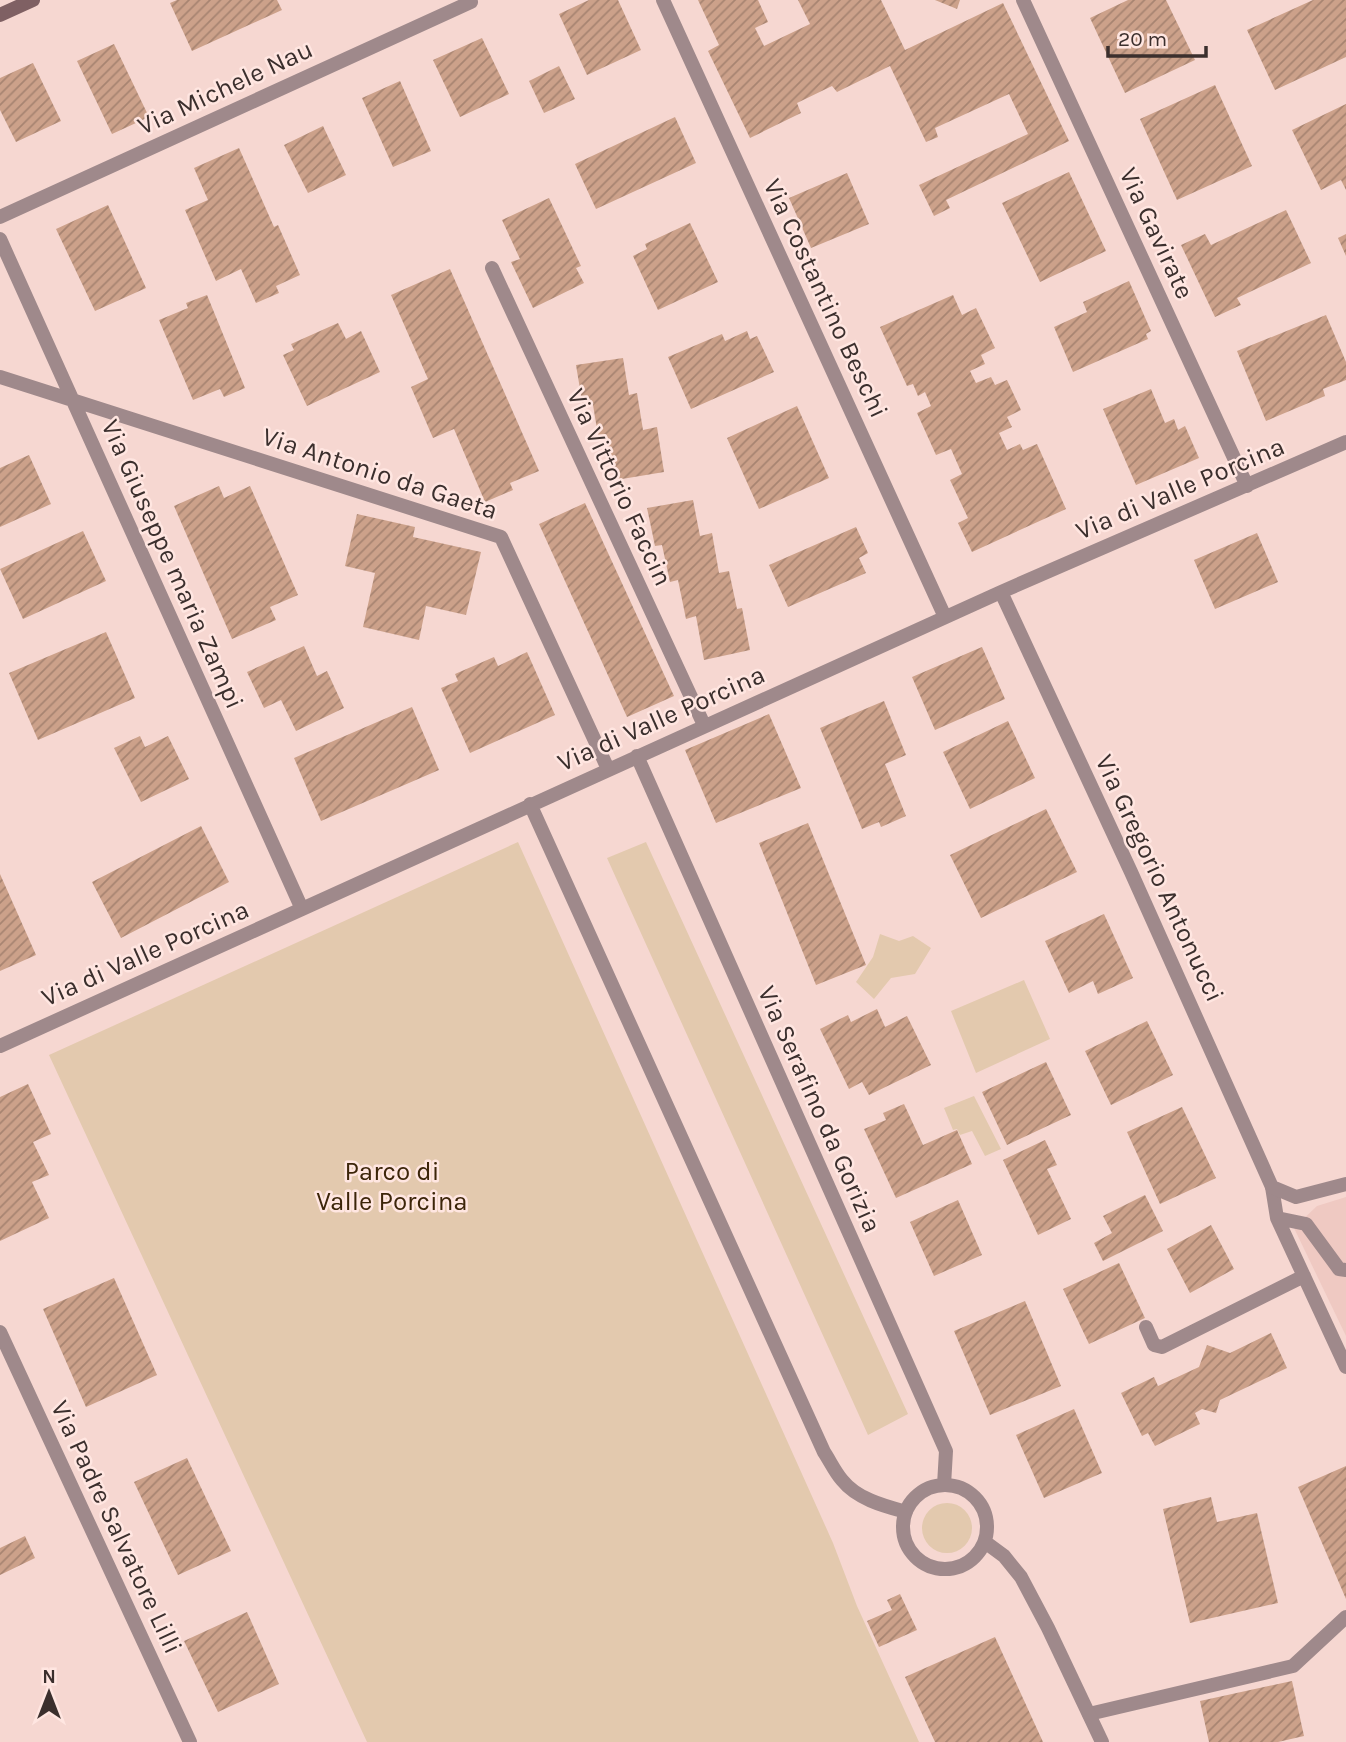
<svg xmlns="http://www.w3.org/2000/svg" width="1346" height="1742" font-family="Karla,sans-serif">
<defs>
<pattern id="building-hatch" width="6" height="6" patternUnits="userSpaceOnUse" patternTransform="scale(1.75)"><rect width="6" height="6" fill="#cca18a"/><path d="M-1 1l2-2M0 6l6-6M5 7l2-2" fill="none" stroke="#a78471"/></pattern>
</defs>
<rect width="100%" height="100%" fill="#f6d7d1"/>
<path fill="#efc9c2" d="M1346,1197V1336L1294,1228L1317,1206Z"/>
<path fill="#e3c9ae" d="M518,842L833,1543L857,1606L919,1742H367L49,1055Z
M646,842L908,1414L868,1435L607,858Z
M880,934L899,941L913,936L931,948L915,974L891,978L874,999L856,982L873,957Z
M1024,980L1050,1039L976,1073L951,1011Z
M974,1096L1001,1149L985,1156L972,1131L960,1135L957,1129L953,1130L944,1108Z
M922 1528a25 25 0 1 1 50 0a25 25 0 1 1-50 0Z"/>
<path fill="url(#building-hatch)" d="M177,0H277L282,10L192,51L170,3Z
M589,0H618L641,50L587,75L559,14Z
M698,0H758L768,22L755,28L764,46L810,24L798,0H881L905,50L1003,3L1069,141L946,200L950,208L934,216L919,185L1028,134L1009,94L935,128L938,137L926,142L890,66L837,92L832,86L797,103L801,113L750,138L708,51L719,45Z
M935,0H960L957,9Z
M1128,0H1166L1195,60L1125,93L1090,18Z
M1313,0H1346V57L1275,90L1247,30Z
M482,38L509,94L460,117L433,60Z
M114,44L149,117L112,134L77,61Z
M33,63L61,121L16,142L0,110V78Z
M559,66L575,99L544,113L529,81Z
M400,81L431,151L393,167L362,98Z
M1215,85L1252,166L1177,200L1140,119Z
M1346,104V190L1341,180L1321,190L1292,130Z
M675,117L696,163L596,209L575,164Z
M323,126L346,175L308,193L284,145Z
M239,148L274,227L278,225L300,275L276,286L279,293L256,303L241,269L216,281L185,210L208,200L194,168Z
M1069,172L1106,251L1040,282L1002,203Z
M847,173L869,224L811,248L789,198Z
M549,198L581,266L576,268L584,283L533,308L511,262L520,259L502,220Z
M108,205L146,288L95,311L56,229Z
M1286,210L1311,263L1237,298L1241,305L1215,317L1181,245L1205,234L1211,245Z
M690,223L718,282L658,310L633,256L647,249L645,244Z
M1346,234V256L1338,238Z
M450,269L539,471L510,483L513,490L485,502L454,429L433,438L411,387L428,379L391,295Z
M1129,281L1151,331L1146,334L1148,339L1073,372L1054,327L1087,312L1083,302Z
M207,295L245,388L224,397L220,389L193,400L159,320L188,308L186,303Z
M953,295L962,315L976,308L995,348L981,355L985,364L970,371L976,383L991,377L995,385L1007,380L1021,410L1007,417L1012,427L999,433L1007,450L1020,444L1023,450L1037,444L1066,509L972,552L958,523L968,518L950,480L962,474L951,449L936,455L917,413L931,406L925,392L918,396L913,384L907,386L880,327Z
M1326,315L1346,362V380L1323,389L1325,396L1266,421L1237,351Z
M338,323L346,339L361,331L380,372L307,406L283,355L294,350L291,344Z
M747,331L750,339L757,336L774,372L691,409L668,357L722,334L725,341Z
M623,358L629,395L637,393L643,430L657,427L664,472L616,480L608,439L599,441L593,405L583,407L576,365Z
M1151,389L1165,423L1174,419L1178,430L1185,426L1199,458L1136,485L1103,409Z
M797,406L829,478L759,509L727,438Z
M29,455L51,504L0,527V468Z
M219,486L224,498L250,486L298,595L270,607L276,620L232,639L174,506Z
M693,500L700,536L712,533L719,573L729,571L737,609L742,608L750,650L704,660L696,616L686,619L678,580L670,582L662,545L655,546L647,508Z
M585,503L674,696L627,717L539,524Z
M357,514L415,527L413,537L481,552L466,615L426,606L419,640L363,627L375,573L345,566Z
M856,527L868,553L859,558L866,573L788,607L769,565Z
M83,531L106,581L23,619L0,569Z
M1257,533L1278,582L1215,609L1194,560Z
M106,632L135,698L38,740L9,673Z
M304,646L317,676L327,671L344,708L296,731L281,700L264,708L247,672Z
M982,647L1005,699L935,730L912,677Z
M527,652L555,715L470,753L441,688L458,681L455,674L494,657L498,666Z
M884,701L906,755L885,764L906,816L881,827L879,822L862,829L820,728Z
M412,707L439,770L321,821L294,758Z
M769,714L801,788L716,823L685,750Z
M1008,721L1035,778L970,809L943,752Z
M140,736L145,747L168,736L189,779L141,802L114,748Z
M1046,809L1077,872L981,918L950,855Z
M808,823L866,965L816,985L759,843Z
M201,826L229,882L121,938L92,882Z
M0,874L36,955L0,971Z
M1104,914L1133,978L1098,994L1093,981L1069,993L1045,941Z
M877,1009L885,1027L907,1016L931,1065L869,1095L862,1082L849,1089L820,1029L848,1015L851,1022Z
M1147,1021L1173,1075L1111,1105L1085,1051Z
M1046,1062L1071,1115L1007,1145L982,1092Z
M28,1084L51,1134L33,1142L49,1175L32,1182L49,1218L0,1241V1097Z
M904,1104L923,1145L957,1130L972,1164L896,1198L864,1129L886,1120L883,1113Z
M1182,1107L1216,1178L1160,1204L1127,1132Z
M1045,1140L1057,1165L1047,1169L1071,1219L1038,1235L1003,1160Z
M1145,1195L1163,1231L1103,1261L1094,1243L1112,1233L1103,1216Z
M958,1200L982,1255L934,1276L910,1222Z
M1211,1225L1234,1269L1190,1293L1167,1249Z
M1119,1263L1145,1318L1089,1344L1063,1289Z
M114,1278L157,1375L86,1407L43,1309Z
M1025,1301L1061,1386L990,1415L954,1331Z
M1271,1333L1287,1368L1220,1400L1216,1413L1202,1409L1195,1413L1200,1424L1155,1446L1148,1433L1142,1436L1121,1393L1154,1377L1158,1386L1199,1367L1207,1345L1230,1353Z
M1074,1409L1102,1473L1044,1498L1016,1435Z
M187,1458L231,1551L178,1575L134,1482Z
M1346,1466V1599L1298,1487Z
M1211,1497L1217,1522L1257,1513L1278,1603L1190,1623L1163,1509Z
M25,1536L35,1558L0,1575V1548Z
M900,1594L917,1630L879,1647L867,1621L892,1610L887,1600Z
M247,1612L279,1684L218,1712L184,1641Z
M995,1637L1043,1742H935L905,1677Z
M1292,1681L1304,1736L1278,1742H1209L1200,1701Z"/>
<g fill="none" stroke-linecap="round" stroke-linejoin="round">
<path stroke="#9f898b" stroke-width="14" d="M1272,1187L1277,1218L1346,1367
M1277,1218L1306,1224L1339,1269L1346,1270
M1146,1327L1154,1345L1162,1347L1304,1276
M1089,1714L1293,1666L1346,1617"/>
<path stroke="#9f898b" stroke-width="14" d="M663,0L945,617
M1023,0L1247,486
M0,217L471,2
M0,239L302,909
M492,268L704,725
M0,377L501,537L608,769
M1001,592L1131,872L1272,1187L1296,1197L1346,1184
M637,756L946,1451L944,1485
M530,804L824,1452C830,1461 835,1472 842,1480C857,1499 884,1506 906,1512
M0,1046L1001,592L1346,442
M0,1332L190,1742
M903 1527a42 42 0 1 1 84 0a42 42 0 1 1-84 0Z
M985,1542L1004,1556L1021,1577L1048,1628L1102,1742"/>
<path stroke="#7f6063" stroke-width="14" d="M0,15L33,0"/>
</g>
<g text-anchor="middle" stroke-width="5" stroke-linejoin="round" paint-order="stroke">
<g font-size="26" fill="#3b2f2d" stroke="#ffe6e1">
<text transform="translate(225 87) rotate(-25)" y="9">Via Michele Nau</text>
<text transform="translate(1157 233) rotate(65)" y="9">Via Gavirate</text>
<text transform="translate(826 298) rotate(65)" y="9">Via Costantino Beschi</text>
<text transform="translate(380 473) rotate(18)" y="9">Via Antonio da Gaeta</text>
<text transform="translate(620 487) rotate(65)" y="9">Via Vittorio Faccin</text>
<text transform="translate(1180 488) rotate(-23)" y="9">Via di Valle Porcina</text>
<text transform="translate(173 564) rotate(66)" y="9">Via Giuseppe maria Zampi</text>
<text transform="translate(661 718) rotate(-24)" y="9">Via di Valle Porcina</text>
<text transform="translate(1160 878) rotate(65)" y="9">Via Gregorio Antonucci</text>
<text transform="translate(145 953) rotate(-24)" y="9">Via di Valle Porcina</text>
<text transform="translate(820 1109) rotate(66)" y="9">Via Serafino da Gorizia</text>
<text transform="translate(117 1527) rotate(65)" y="9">Via Padre Salvatore Lilli</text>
</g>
<g font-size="26" fill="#3c2509" stroke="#ffe6e1">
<text x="392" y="1180">Parco di<tspan x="392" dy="30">Valle Porcina</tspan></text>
</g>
</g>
<g transform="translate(49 1693)" stroke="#ffe6e1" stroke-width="5" paint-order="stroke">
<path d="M0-5L12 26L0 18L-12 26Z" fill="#3b2f2d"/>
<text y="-10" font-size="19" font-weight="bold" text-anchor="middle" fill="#3b2f2d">N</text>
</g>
<path d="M1108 46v10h98v-10" fill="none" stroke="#3b2f2d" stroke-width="3.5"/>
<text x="1118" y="46" font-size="21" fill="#3b2f2d" stroke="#ffe6e1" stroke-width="5" paint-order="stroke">20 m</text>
</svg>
